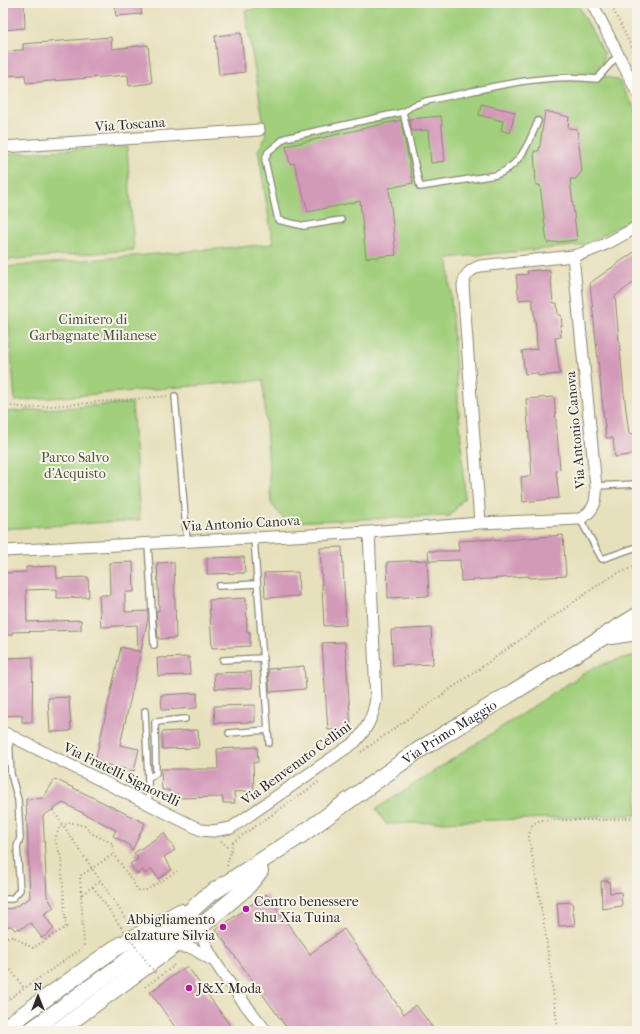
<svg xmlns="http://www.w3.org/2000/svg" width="640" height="1034" font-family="'IM FELL French Canon',serif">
<rect width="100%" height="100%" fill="#f7f3e8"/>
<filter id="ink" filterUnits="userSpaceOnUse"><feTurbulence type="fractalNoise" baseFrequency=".025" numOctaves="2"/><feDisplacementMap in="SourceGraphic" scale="8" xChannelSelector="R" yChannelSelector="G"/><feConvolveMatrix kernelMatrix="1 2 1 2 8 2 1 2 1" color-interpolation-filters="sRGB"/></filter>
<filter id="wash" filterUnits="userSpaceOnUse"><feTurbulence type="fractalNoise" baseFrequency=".012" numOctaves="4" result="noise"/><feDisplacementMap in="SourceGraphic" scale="16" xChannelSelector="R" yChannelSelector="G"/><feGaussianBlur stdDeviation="0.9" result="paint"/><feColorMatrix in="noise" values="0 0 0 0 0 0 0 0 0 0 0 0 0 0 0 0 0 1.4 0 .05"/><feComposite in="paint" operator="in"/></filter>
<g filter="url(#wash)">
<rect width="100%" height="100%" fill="#e7e0bc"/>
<path fill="#a1cf7c" stroke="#667d54" d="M279,3H577L604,53L602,68L603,74L607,77L618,80L637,112V216L585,245L448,258L465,497L450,516L286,522L271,503L263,380L15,401L4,267L273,244L258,150L266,137L245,11Z
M127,146L134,250L3,260V154Z
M132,403L140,520L3,529V412Z
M637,655V815L386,824L376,809L592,668L622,658Z"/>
<g id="blocks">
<path fill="#d399b9" d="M3,3H24L25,28L3,30Z
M114,3H140L142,14L116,16Z
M241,33L245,72L219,75L215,36Z
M111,37L112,49L148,45L152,83L129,86L128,75L26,83L25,75L3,76V51L23,50V44Z
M481,104L515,112L510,133L501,130L503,121L479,115Z
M545,111L569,117L568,128L577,129L582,171L576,179H570L577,240L547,243L540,185H536L534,151H539Z
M441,116L445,161L431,163L428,130L412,131L409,119Z
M401,120L413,183L389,188L396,255L366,258L360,201L308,212L294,163L290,164L286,146Z
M637,250V280L615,296L624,394L629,434L635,433V438H637V454L615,457L613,438H606L590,283Z
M539,270V271L550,270L553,303H557L558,315H561L562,326H560L561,337L555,338L560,374L538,376L537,373L525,374L522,351L537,349L536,328L532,299L519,300L516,275L528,274L527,271Z
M554,397L560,469L556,470L559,498L523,502L521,477L532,476L526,399Z
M563,535L566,576L529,578V576L461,581L460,560L429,561L428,551H459L458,541L495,539V541Z
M342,547L346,625L324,626L320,548Z
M244,557L245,573L207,574V558Z
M427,560L429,596L388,598L387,562Z
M133,562L134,592H125V612L148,611V618L141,651H138L137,625L101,627L99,595H110L109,563Z
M174,562L176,638L160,639L158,638L156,611H159L157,563Z
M56,566L57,578L88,577L89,597L57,598V589L26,590L27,622L81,620V630L12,632L13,635H3V573L26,572V567Z
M298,572L299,596L265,598L264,573Z
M246,598L247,632H250V646L212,648L209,600Z
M431,628L433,664L393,666L391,630Z
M345,642L351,729L328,730L322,643Z
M121,647L141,652L120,745L139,749L134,771L95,762Z
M33,657L32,722H22V715L3,716V658Z
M189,657L190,675L158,676L157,658Z
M304,666L306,689L270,692L268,669Z
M251,672L252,688L215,689L214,673Z
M197,693V708L162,710L161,695Z
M69,697L71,731L50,732L48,698Z
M255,705V722L215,723L214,706Z
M198,730L199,748L162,749V732Z
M257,747L258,762L253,763L254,791L234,792L235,803H223V797L178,798V794L169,795V790H162L161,769H218L217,749Z
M55,779L145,823L132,851L128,844L113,836L116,830L63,803L43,816L47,896L54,908L44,914L54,929L42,938L31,923L20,929L19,928L15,930L11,926L3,927V909L13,908L30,898L26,799L43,798Z
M164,833L175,850L164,857L172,870L158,879L152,869L145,874L143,870L137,874L130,864L138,859L134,853Z
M601,881H609L610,893L621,892L622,906L602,909Z
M266,894L310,954L344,929L404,1014L416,1005L435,1031H289L216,930Z
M572,902L575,925L559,926L557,903Z
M187,966L234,1031H178L150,992Z"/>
</g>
</g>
<g filter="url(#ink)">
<use href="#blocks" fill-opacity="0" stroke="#898674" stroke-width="1"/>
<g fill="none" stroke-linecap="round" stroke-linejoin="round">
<defs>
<path id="lane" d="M403,112L420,187L496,175C520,166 529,143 538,121
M341,220L304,226L278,220L265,160L268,152L285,138L403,112L412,106L426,101C482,90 540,72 597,79L619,54
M175,396L187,541
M596,486L637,484
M580,519L602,559L637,547
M254,538L269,743
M148,543L154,645
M219,586L257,584
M223,660L263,658
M145,711L149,804
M229,733L268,730
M148,779L156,773L155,722L185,719
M3,899H12L20,890L17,847L20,838L18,800L11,774L9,736"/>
<path id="street" d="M592,3L637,92
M3,147L259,130
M480,523L580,519C594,511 597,502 596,486L573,256
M3,551L369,532L480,523L463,285C465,274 470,270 480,266L573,256C597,250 616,239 637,227
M3,732L201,830L213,831L231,828L355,742C367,729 373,717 376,699L369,532
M206,922C204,926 202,931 203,936C205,955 252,1013 266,1031
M174,946L192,948L212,960"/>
<g id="secondary">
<path d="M611,636L637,632"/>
<path id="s1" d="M170,930L207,896L301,835L419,750L637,616"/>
<path d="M3,1029L114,949L180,912"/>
<path d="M30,1031L178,924"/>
<path d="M58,1031L206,922L246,888L260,871"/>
</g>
</defs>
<use href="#lane" stroke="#898674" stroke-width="8"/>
<use href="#street" stroke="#898674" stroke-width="13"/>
<use href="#secondary" stroke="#898674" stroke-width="18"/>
<path stroke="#898674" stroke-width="2" stroke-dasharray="1 3" stroke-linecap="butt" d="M610,3L637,58
M3,405L28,408L168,396
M361,752L601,583L618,573L637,566
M53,810L130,925
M221,841L230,849
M227,866L233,842L320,781
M93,887L121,927
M81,895L80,876L114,854
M3,937H14L33,948L66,927L61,857L55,840L59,828L70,822L85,826L93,834L112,843L114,854L138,890L145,891L177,871
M3,963L5,962L24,988
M145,987L174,966L172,964
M3,1003L84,947L81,895L99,882
M558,1031L545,930L529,837C530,828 531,823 541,820H607L637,817"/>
<use href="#lane" stroke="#fff" stroke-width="5.5"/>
<use href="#street" stroke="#fff" stroke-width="11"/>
<use href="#secondary" stroke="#fff" stroke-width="16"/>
<path stroke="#898674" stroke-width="2" stroke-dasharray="1 3" stroke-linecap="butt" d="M121,927L156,974"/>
</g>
</g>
<g fill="#b5179e" stroke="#f7f3e8" stroke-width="1.5">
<circle cx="246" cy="909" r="4"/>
<circle cx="223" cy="927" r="4"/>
<circle cx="189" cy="988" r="4"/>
</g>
<g text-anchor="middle" stroke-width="4" stroke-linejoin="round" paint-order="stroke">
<g font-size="14" fill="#2b2b2b" stroke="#f7f3e8">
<text transform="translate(130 124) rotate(-4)" y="5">Via Toscana</text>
<text transform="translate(575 430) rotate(-95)" y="5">Via Antonio Canova</text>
<text transform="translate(241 523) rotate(-3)" y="5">Via Antonio Canova</text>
<text dy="5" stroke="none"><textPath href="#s1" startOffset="343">Via Primo Maggio</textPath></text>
<text transform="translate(296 763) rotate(-36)" y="5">Via Benvenuto Cellini</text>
<text transform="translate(122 774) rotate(26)" y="5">Via Fratelli Signorelli</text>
</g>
<g font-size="14" fill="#48543f" stroke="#f7f3e8">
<text x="93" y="324">Cimitero di<tspan x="93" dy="16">Garbagnate Milanese</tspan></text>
<text x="75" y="462">Parco Salvo<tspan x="75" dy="16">d'Acquisto</tspan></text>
</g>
<g font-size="14" fill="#2b2b2b" stroke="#f7f3e8" text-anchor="start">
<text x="254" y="906">Centro benessere<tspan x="254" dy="16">Shu Xia Tuina</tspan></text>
<text x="215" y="924" text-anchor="end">Abbigliamento<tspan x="215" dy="16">calzature Silvia</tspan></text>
<text x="197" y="993">J&amp;X Moda</text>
</g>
</g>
<rect width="640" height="1034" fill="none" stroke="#f7f3e8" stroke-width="16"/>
<g transform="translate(38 996)" stroke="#f7f3e8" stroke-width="3" paint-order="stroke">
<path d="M0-3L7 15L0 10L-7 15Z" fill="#2b2b2b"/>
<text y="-6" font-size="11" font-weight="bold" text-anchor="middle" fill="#2b2b2b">N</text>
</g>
</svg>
